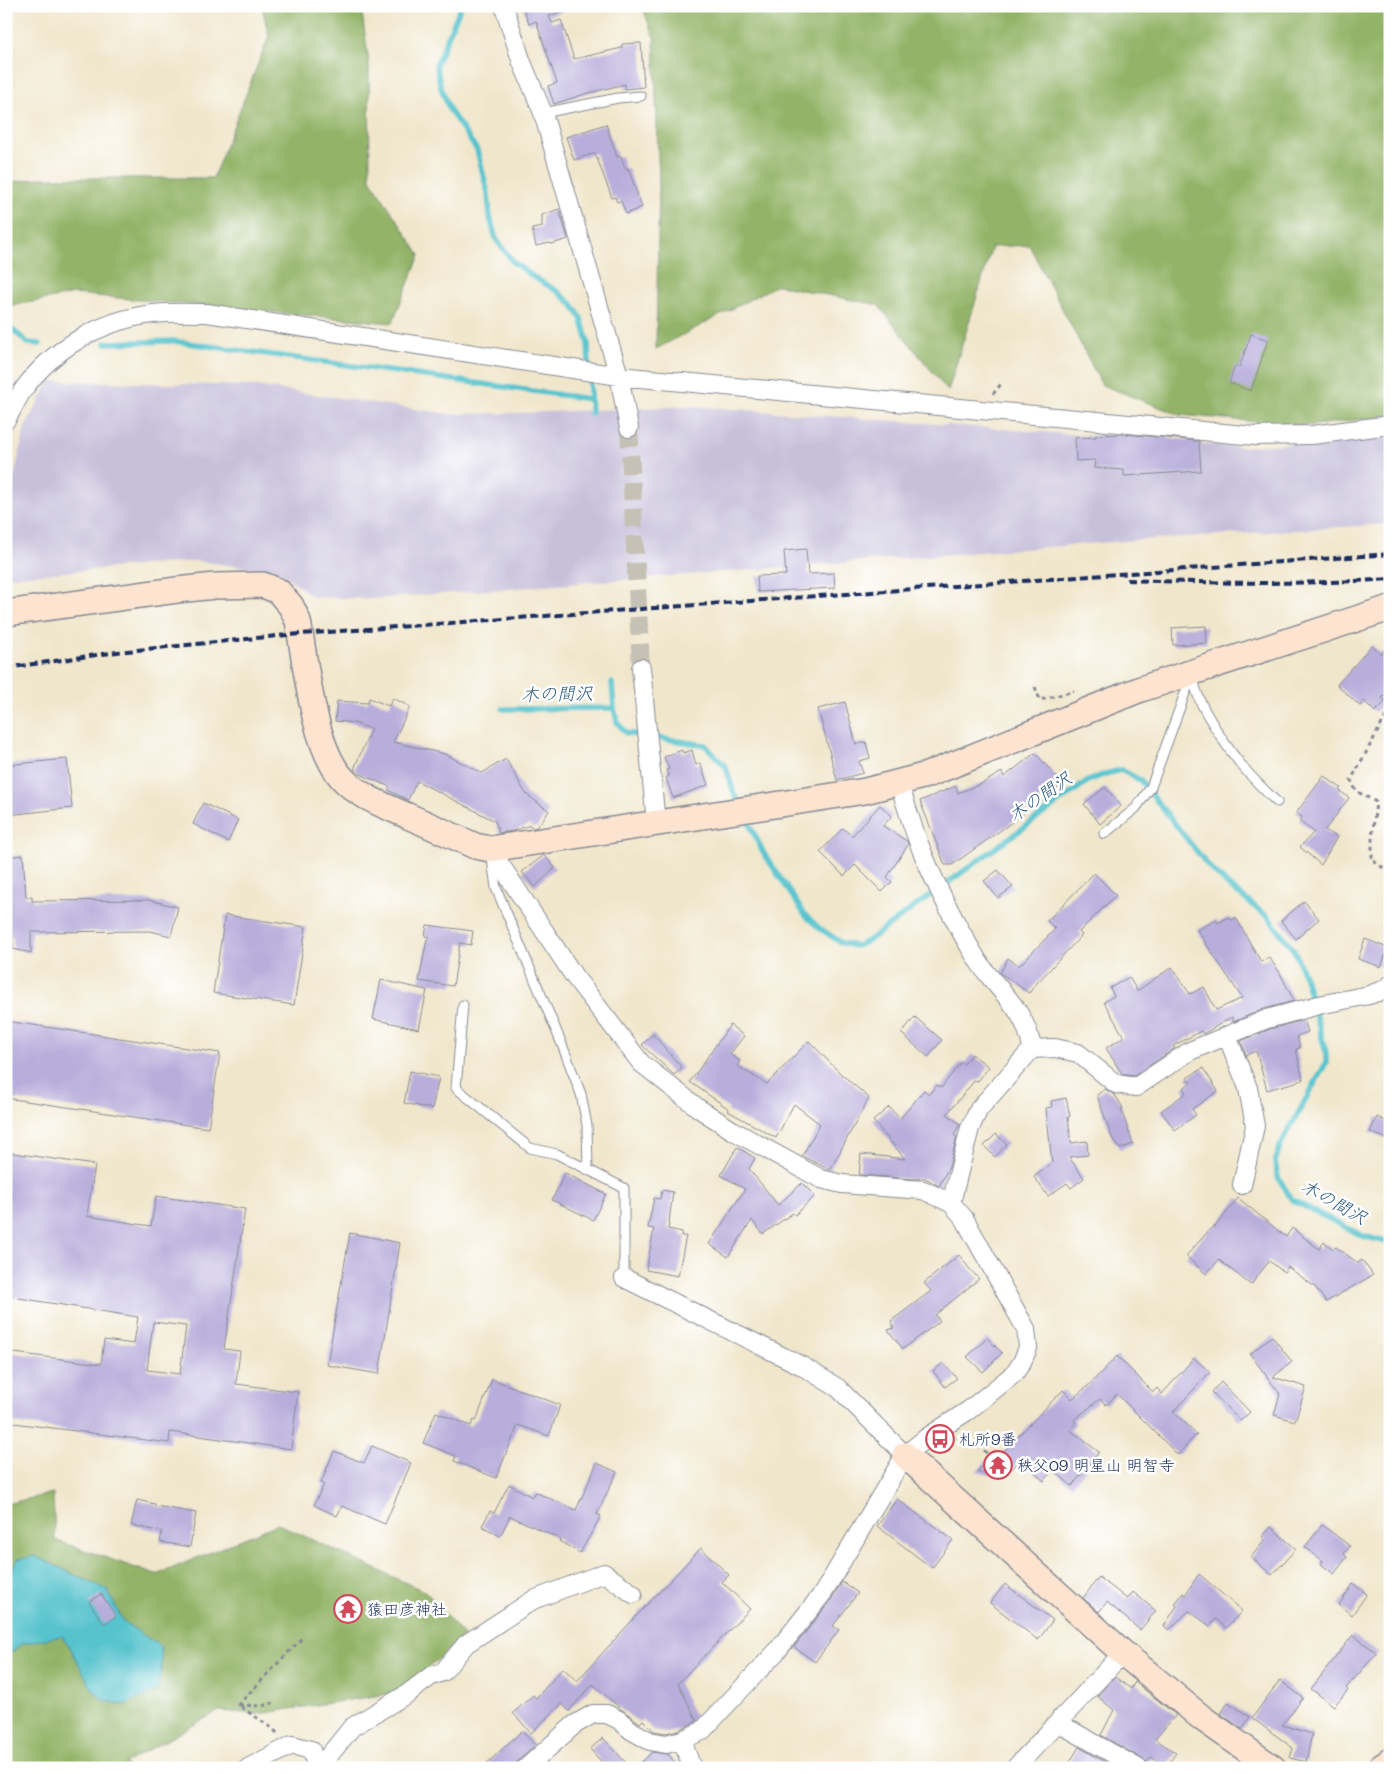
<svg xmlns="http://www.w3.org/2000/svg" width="1396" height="1774" font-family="Mali,'Klee One',sans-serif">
<rect width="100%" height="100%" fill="#fff"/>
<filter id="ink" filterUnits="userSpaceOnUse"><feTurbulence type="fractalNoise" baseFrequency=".02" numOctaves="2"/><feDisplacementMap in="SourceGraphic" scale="10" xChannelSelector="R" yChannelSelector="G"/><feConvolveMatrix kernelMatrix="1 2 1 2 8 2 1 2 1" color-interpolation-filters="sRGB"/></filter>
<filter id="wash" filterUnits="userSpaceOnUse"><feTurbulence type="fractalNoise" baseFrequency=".0096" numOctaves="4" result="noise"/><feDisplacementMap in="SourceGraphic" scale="20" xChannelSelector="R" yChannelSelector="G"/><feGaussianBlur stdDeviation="1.12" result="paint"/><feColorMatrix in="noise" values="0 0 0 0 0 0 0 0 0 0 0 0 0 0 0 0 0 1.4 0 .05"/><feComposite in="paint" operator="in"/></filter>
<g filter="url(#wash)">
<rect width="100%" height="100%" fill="#f0e6cb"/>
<path fill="#c6c0da" d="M50,381L256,386L449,414L520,413L694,406L1242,447L1390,437V524L1124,541L374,599L313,597L279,571L195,561L6,577V515L25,427Z"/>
<path fill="#93b468" stroke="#577263" d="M262,6H361L369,63L370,179L420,255L392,323L74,294L6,307V183L39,178H213L269,36Z
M642,6H1390V416L1306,426L1180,415L1102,385L1029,245L992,247L948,391L878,305L777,285L656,349L659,183L654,37Z
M53,1493L55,1540L156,1575L278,1524L426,1592L464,1636L401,1692L258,1714L219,1711L125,1763L128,1768H6V1504Z"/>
<path fill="#56c3cd" stroke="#387996" d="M35,1556L107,1590L124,1622L161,1647L162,1668L157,1691L124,1705L102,1700L89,1684L70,1647L62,1636L21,1644L6,1657V1578L18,1559Z"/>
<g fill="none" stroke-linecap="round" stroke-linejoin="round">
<path stroke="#56c3cd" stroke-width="5.5" d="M461,6L436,65L441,88L450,111L477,150L488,194L490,217L496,239L513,262L535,278L557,291L572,304L581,318L588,342L591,413
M6,324L28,343L40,344
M106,343L173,341L590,399
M612,683L614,708
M503,709L614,708L617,722L626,733L705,745L726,767L734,794L740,804
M745,815L763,852L805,915L819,928L842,943L856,946L866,942L1088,781L1105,774L1121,770L1140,780L1210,868L1230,887L1269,918L1295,952L1306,981L1326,1052V1063L1281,1144L1275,1162L1278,1177L1292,1200L1363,1236L1390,1243"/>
</g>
<g id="blocks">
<path fill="#b8aedb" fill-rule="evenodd" d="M522,6H572V8L549,16L552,23L561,20L574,59L622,48V44L641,43L644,87L625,89V84L585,94L554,104L548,86L557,83L536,21L529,24Z
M606,124L617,157L621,156L625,169L628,168L642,207L626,214L621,201L617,202L615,197L612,198L595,153L574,160L566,137Z
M559,209L568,239L552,244L549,243L536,246L532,229L542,227V215Z
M1251,334L1268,340L1251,391L1229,383L1235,366L1239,368Z
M1125,434L1199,441L1201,471L1124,476V470L1094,468L1095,460L1076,461L1075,438L1096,437V435Z
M806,549L808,574L834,573L835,588L758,592L757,576L786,575L784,551Z
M1206,626L1207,643L1173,645L1172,628Z
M1372,645L1381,654L1390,645V690L1382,698L1386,701L1375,712L1364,701L1360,706L1337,685Z
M369,698L389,706L393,698L410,707L393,742L445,754L482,773L506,759L526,794L549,811L537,827L533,828L530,825L513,831L499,833L495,821L417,781L408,800L388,790L390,787L358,773L354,769L371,729L354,723L335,721L337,701L368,703Z
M845,702L856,744L866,742L870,758L859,761L863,773L837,780L818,709Z
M682,750L683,753L692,750L696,765L700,763L708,785L673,798L666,778L669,776L666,770L669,769L664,757Z
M1035,753L1063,784L1042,801L1041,799L1008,825L952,865H945L920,801L956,786L958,793L983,783L1002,772L1004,777Z
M67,759L72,808L6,815V765Z
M1324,776L1341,788L1339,790L1349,798L1325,830L1337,837L1321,865L1300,847L1314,832L1299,821L1302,817L1296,813Z
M1105,787L1121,806L1100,824L1084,804Z
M203,803L238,820L228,842L193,824Z
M880,805L892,816L883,826L907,841L908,845L887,877L892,882L882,892L855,865L844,876L820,852L843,828L852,836Z
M23,855L26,897L32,896V901L149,900L178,907L171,936L150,931L31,932V953L13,949V937L6,930V857Z
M544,855L555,868L535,887L522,872Z
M998,870L1013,887L998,898L984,881Z
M1094,873L1116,895L1079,932L1082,935L1037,983L1029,993L1000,973L1008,958L1019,966L1055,929L1047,921Z
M1304,901L1319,919L1296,939L1281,921Z
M225,915L306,927L294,1005L213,993Z
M1229,917L1232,920L1236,918L1261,962L1269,957L1280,973L1294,1001L1264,1009L1233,1022L1232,1017L1203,1034L1201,1031L1173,1046L1175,1048L1134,1076L1122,1074L1106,1048L1124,1037L1104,1002L1114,996L1110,988L1129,977L1137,991L1172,967L1190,994L1204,987L1216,1010L1242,998L1197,930L1216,920L1218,923Z
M427,925L473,931L471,945L460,943L453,986L419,981L427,939L430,937L425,936Z
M1365,939L1388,948L1381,967L1358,959Z
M381,980L427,990L419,1029L373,1019Z
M915,1017L942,1040L928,1057L901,1033Z
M1304,1020L1308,1032L1297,1036L1300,1048L1296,1049L1303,1080L1267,1090L1256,1051L1246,1055L1241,1041L1270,1029Z
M6,1021L220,1053L208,1128L6,1098Z
M730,1025L744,1036L730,1054L740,1061L737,1066L767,1084L809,1041L839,1072L869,1098L830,1170L802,1156L820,1124L794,1104L776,1138L728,1111L729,1109L690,1082Z
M653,1034L682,1068L674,1075L642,1045Z
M972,1054L989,1067L978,1081L975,1080L947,1114L960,1124L954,1135L957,1137L949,1167L939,1186L925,1178L913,1179L859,1175L861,1154L905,1159L873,1121L889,1107L900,1119L924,1090L929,1094L937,1085L941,1088L961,1062L964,1064Z
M1203,1068L1218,1091L1192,1109L1196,1115L1175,1130L1161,1111L1186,1093L1183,1088L1191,1083L1187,1078Z
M410,1071L439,1077L432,1109L404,1103Z
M1105,1089L1115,1095L1123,1108L1121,1109L1133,1144L1120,1149L1112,1138L1097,1095Z
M1066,1098L1070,1116L1068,1117L1071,1143L1087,1141L1088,1155L1069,1157L1084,1178L1071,1188L1067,1183L1048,1196L1034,1177L1052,1163L1046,1108L1052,1107L1051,1101Z
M1377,1117L1390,1123V1140L1370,1132Z
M996,1134L1007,1144L995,1157L984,1146Z
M737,1147L755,1158L749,1169L778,1205L802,1183L815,1196L795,1215L793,1213L763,1234L752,1220L728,1257L709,1244L745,1189L721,1175Z
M6,1152L95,1165L87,1216L151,1226L156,1196L245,1209L224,1349L240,1351L236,1384L298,1392L291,1449L170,1432L169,1443L6,1422V1352L101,1364L104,1340L134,1344L138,1317L6,1296ZM153,1322L186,1326L180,1374L147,1370Z
M565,1173L606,1194L593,1220L552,1200Z
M662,1190L673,1192L668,1229L682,1232L681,1236H686L678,1276L646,1270L654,1229L648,1228L654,1198L660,1199Z
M1238,1198L1286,1237L1292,1228L1319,1249L1324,1242L1333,1249L1336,1247L1358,1263L1362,1260L1373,1275L1326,1302L1315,1287L1288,1267L1284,1272L1269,1261L1251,1285L1219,1260L1206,1274L1186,1256L1213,1226L1215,1227Z
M350,1233L400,1243L379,1374L327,1365Z
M959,1255L968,1267L979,1279L935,1315L940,1321L903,1349L888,1330L894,1328L891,1321L931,1291L924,1283Z
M1272,1336L1292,1362L1273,1377L1306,1387L1295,1421L1274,1415L1280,1394L1250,1354Z
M987,1338L1002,1353L983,1372L967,1357Z
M1117,1356L1153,1392L1157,1388L1162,1394L1194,1358L1210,1372L1173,1412L1197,1434L1178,1455L1117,1394L1106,1405L1100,1399L1074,1420L1076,1423L1070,1430L1099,1452L1072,1486L1053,1470L1044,1481L1022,1461L1020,1463L1019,1462L1002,1478L977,1472L994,1451L1002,1453L1063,1390L1072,1399L1089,1385Z
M943,1363L957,1378L945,1387L933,1371Z
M492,1379L560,1405L549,1436L518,1425L496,1478L454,1461L456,1456L423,1443L436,1412L471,1426L474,1420L476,1421Z
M1221,1382L1250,1412L1240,1421L1212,1392Z
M372,1446L411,1463L385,1524L342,1506L337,1516L314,1505L324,1484L321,1483L334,1451L364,1463Z
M597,1463L617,1472L597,1514L601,1516L580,1553L559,1541L560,1539L510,1516L500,1536L482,1526L490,1511L494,1513L509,1484L532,1497L535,1492L576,1510Z
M897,1499L953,1540L932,1568L877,1526Z
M137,1500L155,1504V1506L196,1513L190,1547L160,1542L162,1532L131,1525Z
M1322,1525L1350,1546L1344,1554L1347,1557L1334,1574L1321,1564L1323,1561L1305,1547Z
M1271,1527L1296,1549L1272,1575L1251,1557L1265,1540L1262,1537Z
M701,1548L729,1575L722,1582L750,1609L678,1683L697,1721L678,1730L666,1733L654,1731L643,1720L640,1723L621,1709L593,1684L569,1711L562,1704L531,1733L513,1713L533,1695L536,1698L563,1668L577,1681L639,1613Z
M1199,1574L1242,1611L1226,1628L1216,1619L1210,1626L1189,1611L1169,1630L1164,1626L1177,1606L1175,1604L1183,1593L1185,1595Z
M1099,1577L1127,1599L1133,1592L1156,1611L1140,1630L1107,1602L1099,1612L1083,1598Z
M842,1582L858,1593L833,1626L839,1630L815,1662L794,1647L831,1600Z
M1005,1584L1053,1620L1038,1640L990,1603Z
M1353,1584L1367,1594L1352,1615L1339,1605Z
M101,1594L116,1616L104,1624L89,1602Z
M1353,1635L1377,1653L1346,1688L1348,1690L1334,1706L1311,1689Z
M1115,1677L1131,1689L1135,1682L1176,1715L1155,1739L1176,1753L1166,1767L1151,1757L1147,1762L1101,1735L1114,1710L1097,1696Z
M1280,1680L1303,1698L1282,1725L1312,1734L1306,1762L1290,1758L1293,1748L1252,1718Z
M1228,1702L1250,1717L1242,1729L1221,1714Z
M522,1731L535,1745L511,1768H482Z
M603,1738L631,1768H607L590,1749Z
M1079,1747L1091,1754L1116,1768H1066Z
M652,1752L668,1754L679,1768H636Z"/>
</g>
</g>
<g filter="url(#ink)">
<use href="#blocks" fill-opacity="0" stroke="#868a94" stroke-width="1"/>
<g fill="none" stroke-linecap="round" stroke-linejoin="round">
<path stroke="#c5c1b5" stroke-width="18" stroke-dasharray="18 9" stroke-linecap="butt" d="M629,428L641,668"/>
<defs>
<path id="lane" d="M543,113L618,98L641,96
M1193,675C1195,693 1202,706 1211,721C1231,755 1248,775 1277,802
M1104,834L1136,808L1151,787L1191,677
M492,859L496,888L561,1042L581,1094L587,1125L588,1170
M463,1005L456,1088L530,1148L557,1154L624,1188V1278"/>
<path id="street" d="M504,6L521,60L543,113L619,376L629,428
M6,420C12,410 17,399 23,390C53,348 102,320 153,314C171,312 190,313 207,313L619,376L1013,413L1255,436L1312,435L1390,425
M641,668L656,823
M899,783C907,808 914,833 924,856C938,890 956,924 975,956C995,991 1025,1004 1032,1049
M490,849L574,976L641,1063L698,1108L732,1130L821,1179L842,1184L923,1190L951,1203L964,1218L1026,1329L1028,1348L1022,1362L1015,1373L969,1410L926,1438L905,1455L823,1593L777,1651L702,1731L682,1740L666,1744L650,1741L632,1731L619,1720L607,1714H593L574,1725L526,1768
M1227,1036L1248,1088L1255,1126L1242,1185
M951,1203L970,1128L979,1109L1032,1049L1055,1048L1078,1053L1116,1084L1136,1087L1190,1051L1267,1019L1319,1005L1369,995L1383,990L1390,985
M624,1278L802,1366L838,1388L905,1455
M1060,1719L1067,1728L1138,1768
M682,1740L692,1768
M248,1768L292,1745L311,1750L317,1768
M319,1768L352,1727L407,1694L431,1676L443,1672L466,1644L533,1600L604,1573L633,1594
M1015,1768L1123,1653"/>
<path id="secondary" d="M6,613L177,590L215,586L263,585L278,591L291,606L298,621C306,664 313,746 342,778C359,797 386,806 408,816C431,826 453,836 475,846L490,849L865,791L927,775L1141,689L1390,608
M905,1455L1123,1653L1202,1718L1273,1768
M1380,1768L1390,1761"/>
</defs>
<use href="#lane" stroke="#868a94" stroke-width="11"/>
<use href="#street" stroke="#868a94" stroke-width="20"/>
<use href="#secondary" stroke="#868a94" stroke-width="28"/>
<path stroke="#868a94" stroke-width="3" stroke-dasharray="4 4" stroke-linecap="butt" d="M993,394L1001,384
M1035,687L1040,700L1074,691
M1390,709L1351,780L1356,791L1376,802L1372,839V860L1382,867L1390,869
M978,1445L990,1456
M239,1705L262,1706L273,1703
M277,1733L272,1728L238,1705L304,1636"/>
<use href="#lane" stroke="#fff" stroke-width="9"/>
<use href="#street" stroke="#fff" stroke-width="18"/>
<use href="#secondary" stroke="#fde4d0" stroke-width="25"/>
<path stroke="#1b2f5e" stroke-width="4" stroke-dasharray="8 4" stroke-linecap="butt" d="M1127,580C1215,583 1303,585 1390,579
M6,668L117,652L287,635L1390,554"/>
</g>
</g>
<defs>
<symbol id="bus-ring" viewBox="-11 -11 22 22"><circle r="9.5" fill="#fff" stroke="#d1495b" stroke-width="1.5"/><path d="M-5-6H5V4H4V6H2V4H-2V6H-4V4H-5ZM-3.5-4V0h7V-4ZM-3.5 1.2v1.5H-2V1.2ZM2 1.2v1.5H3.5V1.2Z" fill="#d1495b"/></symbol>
<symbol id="temple-ring" viewBox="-11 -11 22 22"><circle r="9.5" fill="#fff" stroke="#d1495b" stroke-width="1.5"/><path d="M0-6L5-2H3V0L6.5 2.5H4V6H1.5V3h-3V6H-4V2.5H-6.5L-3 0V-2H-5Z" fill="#d1495b"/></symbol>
</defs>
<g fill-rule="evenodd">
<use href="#bus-ring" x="924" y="1423" width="32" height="32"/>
<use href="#temple-ring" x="982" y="1449" width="32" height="32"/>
<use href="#temple-ring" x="332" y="1593" width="32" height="32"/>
</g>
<g text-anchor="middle" stroke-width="5" stroke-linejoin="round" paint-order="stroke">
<g font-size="16" fill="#1b2f5e" stroke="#fff" text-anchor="start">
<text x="959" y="1445">札所9番</text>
<text x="1017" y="1471">秩父09 明星山 明智寺</text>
<text x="367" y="1615">猿田彦神社</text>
</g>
<g font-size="18" font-style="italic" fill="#2d5b7f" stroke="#fff">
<text transform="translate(557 694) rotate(-1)" y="6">木の間沢</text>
<text transform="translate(1040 797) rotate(-35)" y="6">木の間沢</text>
<text transform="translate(1334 1202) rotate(29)" y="6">木の間沢</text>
</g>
</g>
<rect width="1396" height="1774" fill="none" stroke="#fff" stroke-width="25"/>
</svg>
